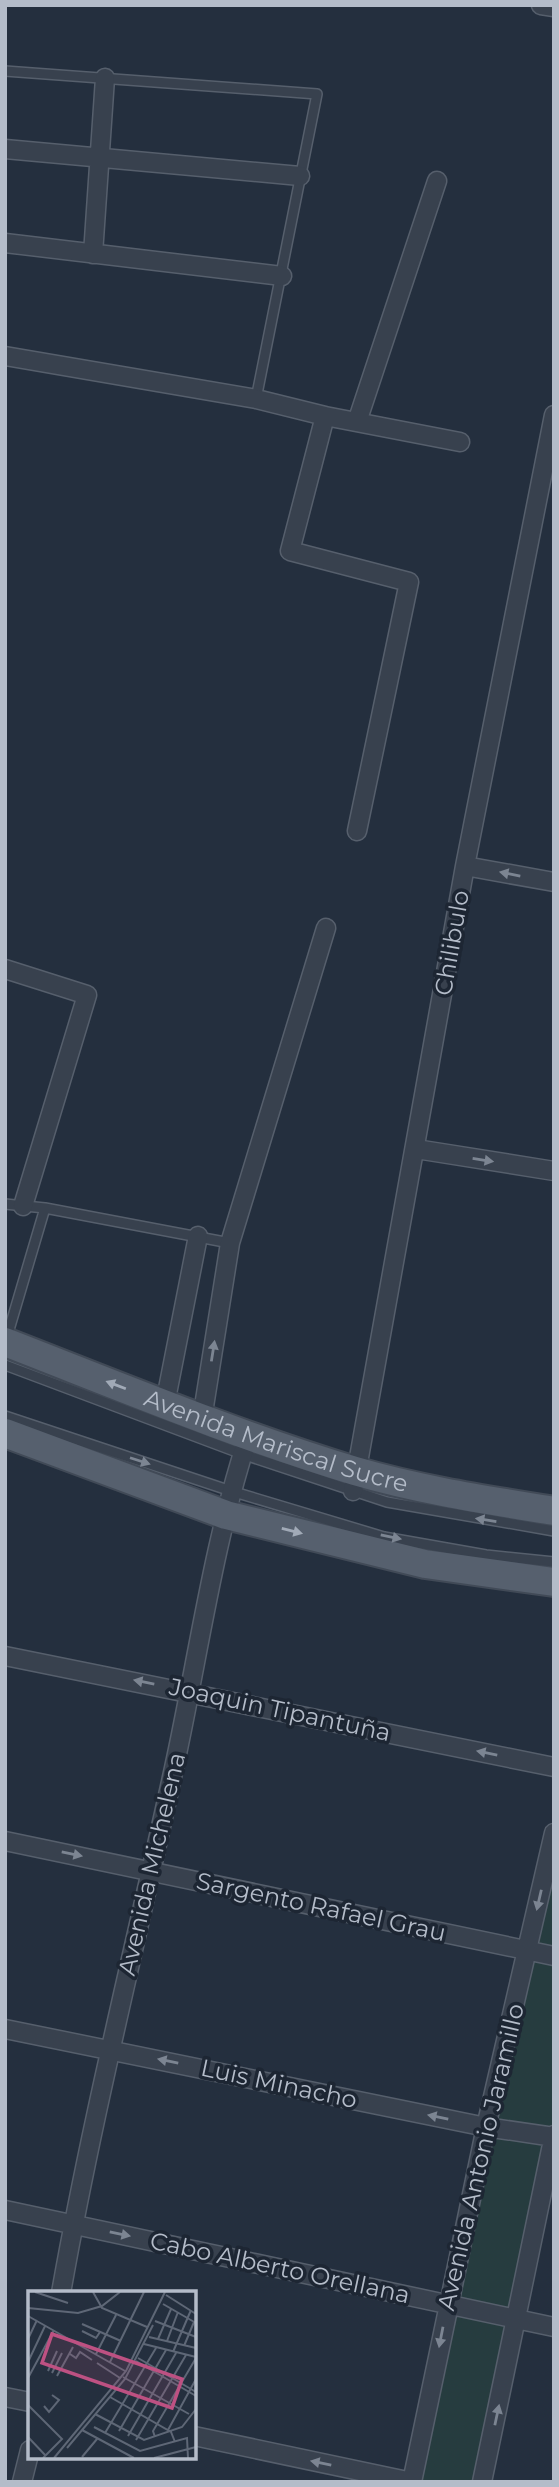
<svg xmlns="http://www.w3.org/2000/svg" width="559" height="2487" font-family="Montserrat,sans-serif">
<rect width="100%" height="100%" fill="#242f3e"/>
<path fill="#263c3f" d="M554,1833V2135L482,2482H412Z"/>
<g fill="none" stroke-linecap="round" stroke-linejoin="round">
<defs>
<path id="lane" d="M5,71L317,94L256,399
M5,1204L45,1208L230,1243
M6,1340L45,1208
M5,1365L242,1454L387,1502L554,1531
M5,1416L231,1491L384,1537L486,1555L554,1562"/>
<path id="street" d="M541,5L554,7
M5,149L300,176
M5,243L282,276
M93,254L105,78
M5,356L256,399L325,416L460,442
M325,416L290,551L409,582L357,831
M357,422L437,181
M465,866L554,882
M5,969L87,995L23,1206
M416,1149L554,1171
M165,1404L198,1236
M202,1419L230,1243L326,928
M353,1491L465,866L554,415
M5,1656L554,1767
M5,1841L554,1956
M5,2029L486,2127L554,2137
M5,2210L554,2327
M61,2293C92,2117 136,1943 174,1768C198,1658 213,1544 248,1437
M5,2397L30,2402
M194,2436L412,2482
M22,2482L30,2450
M412,2482L486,2127L554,1833
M482,2482L554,2135"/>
<g id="primary">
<path id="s1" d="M5,1342C121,1387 236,1435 355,1471C420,1490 487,1500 554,1511"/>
<path d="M5,1433L226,1515L425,1564L554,1582"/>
</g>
</defs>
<use href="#lane" stroke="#565f6c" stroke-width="12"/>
<use href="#street" stroke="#565f6c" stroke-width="21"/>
<use href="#primary" stroke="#414a57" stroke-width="32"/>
<use href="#lane" stroke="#38414e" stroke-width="9"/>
<use href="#street" stroke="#38414e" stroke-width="18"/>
<use href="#primary" stroke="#56606e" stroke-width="28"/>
</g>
<defs><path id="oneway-solid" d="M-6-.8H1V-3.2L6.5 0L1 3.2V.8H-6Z" transform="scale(1.75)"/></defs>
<g fill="#7c8592">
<use href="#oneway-solid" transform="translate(510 874) rotate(-169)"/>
<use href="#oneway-solid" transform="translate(483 1160) rotate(9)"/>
<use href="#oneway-solid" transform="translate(213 1351) rotate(-81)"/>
<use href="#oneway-solid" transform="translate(140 1461) rotate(18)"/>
<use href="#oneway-solid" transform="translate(486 1520) rotate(-171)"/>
<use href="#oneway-solid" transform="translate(391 1537) rotate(12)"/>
<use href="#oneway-solid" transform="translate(144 1682) rotate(-169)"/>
<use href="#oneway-solid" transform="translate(487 1753) rotate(-168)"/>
<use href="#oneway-solid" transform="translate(72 1854) rotate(12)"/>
<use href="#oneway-solid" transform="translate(539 1900) rotate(103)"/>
<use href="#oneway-solid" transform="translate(168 2061) rotate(-168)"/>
<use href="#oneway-solid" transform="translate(438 2117) rotate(-168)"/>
<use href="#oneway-solid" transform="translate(120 2234) rotate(12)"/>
<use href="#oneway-solid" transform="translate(441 2337) rotate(101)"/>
<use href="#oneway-solid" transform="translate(497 2415) rotate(-78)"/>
<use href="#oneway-solid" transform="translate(321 2463) rotate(-168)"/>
</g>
<g fill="#a1aab7">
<use href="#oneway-solid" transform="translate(116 1385) rotate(-159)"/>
<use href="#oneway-solid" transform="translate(292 1531) rotate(14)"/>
</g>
<g text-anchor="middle" stroke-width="7" stroke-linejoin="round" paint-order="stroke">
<g font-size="24" fill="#b4bcc9" stroke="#1d2633">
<text transform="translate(452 943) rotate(-80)" y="8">Chilibulo</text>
<text dy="8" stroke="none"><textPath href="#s1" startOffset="289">Avenida Mariscal Sucre</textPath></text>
<text transform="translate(280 1710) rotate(12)" y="8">Joaquin Tipantuña</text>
<text transform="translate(152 1864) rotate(-77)" y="8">Avenida Michelena</text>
<text transform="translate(321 1907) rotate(12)" y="8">Sargento Rafael Grau</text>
<text transform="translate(279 2084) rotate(12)" y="8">Luis Minacho</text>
<text transform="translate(481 2157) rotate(-77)" y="8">Avenida Antonio Jaramillo</text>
<text transform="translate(280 2268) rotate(12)" y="8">Cabo Alberto Orellana</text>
</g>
</g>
<g transform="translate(28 2291)">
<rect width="168" height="168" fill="#242f3e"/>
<path fill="none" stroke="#5e6776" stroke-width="2" d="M7,1L40,12M65,1L74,17L119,36M138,4L168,23M135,13L168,32M0,17L50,22L74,15L92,1M0,25L97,80M127,30L168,46M54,33L93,50M54,40L68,47L72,41M121,46L168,57M0,48L9,29M130,48L143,18M139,50L150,21M116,53L168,66M156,55L166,31M145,61L163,19M42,63L48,67L52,61L64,69M68,63L88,24M110,67L168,101M108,70L168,105M0,71L17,35M82,71L116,1M69,72L92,87M20,80L29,60M24,82L34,62M29,85L45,56M95,86L161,123M0,87L26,39M82,106L143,141L147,151M0,114L34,148L15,167M16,115L21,121L31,109L24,104M67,123L116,149L154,136L168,118M66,136L112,160L159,147L160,167M54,139L106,167M140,139L168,88M91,140L138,59M77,142L128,57M100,145L148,62M0,146L18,165M127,146L125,140L168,67M108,149L158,64M39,157L97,88L125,34M54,166L69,148M26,167L98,80L137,1M126,167L168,156"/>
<path fill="#bd5182" fill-opacity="0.15" stroke="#bd5182" stroke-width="3.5" d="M24,43L154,88L144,117L14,72Z"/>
<rect width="168" height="168" fill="none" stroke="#b4bcc9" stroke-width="3.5"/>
</g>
<rect width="559" height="2487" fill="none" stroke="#b4bcc9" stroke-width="14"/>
</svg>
